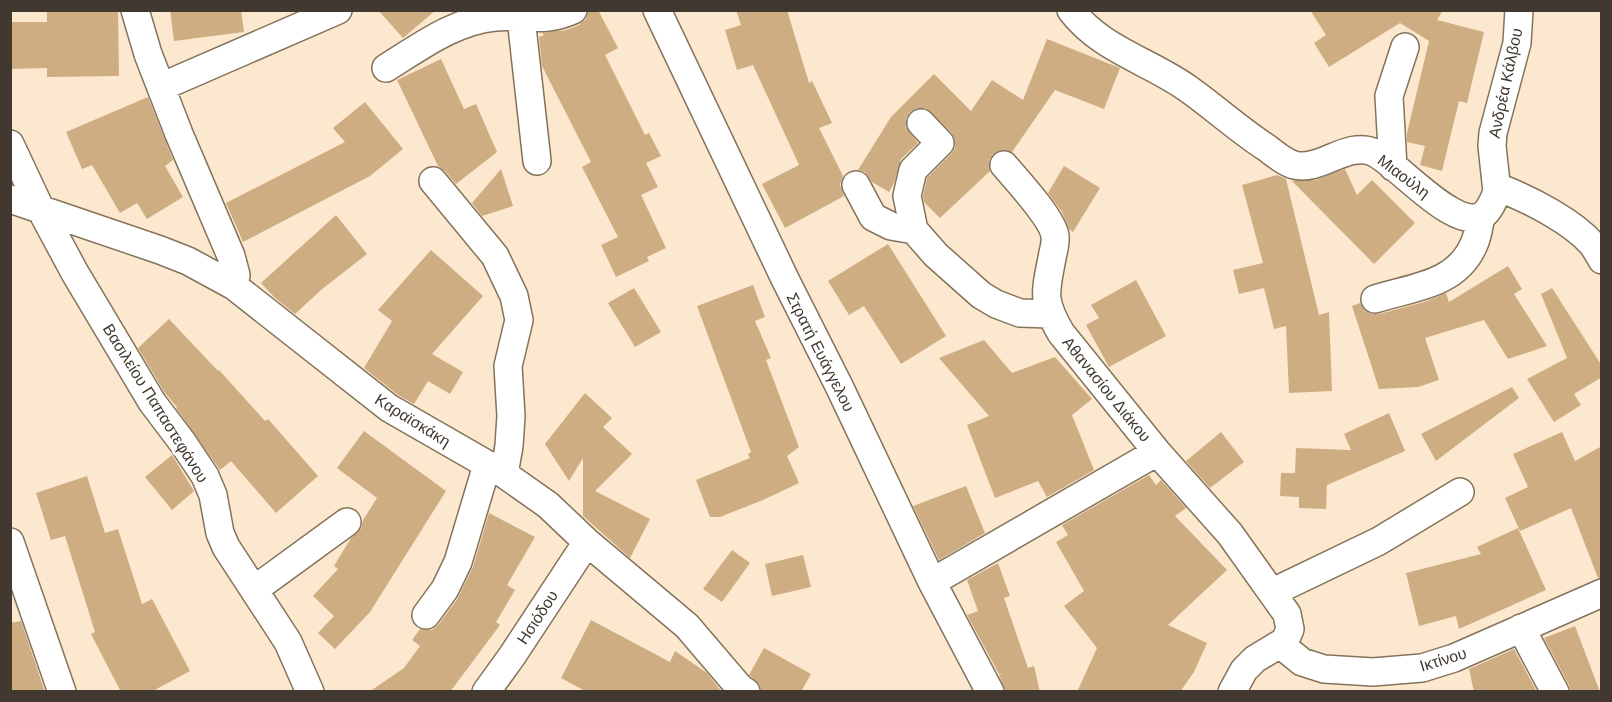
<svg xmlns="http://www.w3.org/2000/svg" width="1612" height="702" font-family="Helvetica,sans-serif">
<rect width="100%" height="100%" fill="#fce8ce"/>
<path fill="#cead82" d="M47,10H118L119,76L47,77V68L10,69V22H47Z
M170,10H241L244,32L174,41Z
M378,10H436L403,38Z
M588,10H598L618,48L605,55L645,135L649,133L661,156L646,163L658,187L641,195L666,248L647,257L649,261L616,277L601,245L618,237L582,167L591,162L542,66L539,37L544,35L542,33L566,30L579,25L586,19Z
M736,10H787L809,83L812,81L832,123L819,128L843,176L840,185L844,196L785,228L762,184L799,165L753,65L737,70L725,30L741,25Z
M1310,10H1443L1437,20L1484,32L1467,103L1459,101L1442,171L1420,165L1425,146L1407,142V133L1429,41L1400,23L1329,67L1314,43L1326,35Z
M1047,39L1120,68L1104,109L1055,90L1012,152L1002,150L993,154L989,160L990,171L940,218L924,202L923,196L927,178L951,154L955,148V140L951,132L926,108H917L910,112L906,118V127L918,143L901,159L894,183L889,192L872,182L865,172L858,170L891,117L934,74L971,111L992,80L1023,100Z
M441,59L464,109L476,104L497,152L456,184L445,171L438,166L397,80Z
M148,97L173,160L165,166L183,197L147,219L137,203L120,213L92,165L82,169L66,132Z
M365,102L403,149L370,176L243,242L226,203L345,142L333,128Z
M1064,166L1100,188L1073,232L1069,229L1062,212L1048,193Z
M501,169L513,206L482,216L472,203Z
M1345,169L1357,195L1372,180L1415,223L1374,264L1292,181L1316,180Z
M1277,175L1286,179L1319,315L1329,312L1332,391L1289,393L1286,326L1274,329L1264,288L1239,294L1233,270L1263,263L1242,185Z
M336,215L367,254L321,290L295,314L275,298L261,283Z
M888,244L946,336L901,364L864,306L849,315L828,281Z
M431,250L483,296L432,354L463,372L450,394L428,381L414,404L398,395L364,368L392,321L378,310Z
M1508,266L1522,289L1514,294L1547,346L1508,359L1484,320L1425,338L1439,380L1418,387L1379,389L1352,306L1360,303L1365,311L1372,314H1379L1424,302L1446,293L1449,302Z
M1136,280L1166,336L1109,367L1086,325L1099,318L1091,305Z
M753,285L765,317L755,321L771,358L766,360L799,447L787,456L799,483L763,500L720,517H710L696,480L750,458L748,454L751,452L697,306Z
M634,288L661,332L635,347L608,303Z
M1552,288L1602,366V377L1574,394L1581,405L1554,422L1527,379L1567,358L1541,294Z
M169,319L218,371L219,370L265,421L268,419L318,476L276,513L231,461L220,470L176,408L177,407L165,393L138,348Z
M984,340L1012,373L1055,357L1092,399L1072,415L1094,470L1047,497L1038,481L995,498L967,425L989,416L939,358Z
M1512,387L1519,398L1436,461L1421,434Z
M585,393L612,418L603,427L632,454L595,491L650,519L630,558L583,516V458L569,481L545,444Z
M1389,413L1405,451L1327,485L1326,509L1299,508V497L1280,496L1281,473H1295L1296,448L1351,450L1344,434Z
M364,431L446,491L370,612L335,649L318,633L334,616L313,596L338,569L334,566L351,538L361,529L363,520L377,498L337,468Z
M1221,432L1244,462L1210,488L1186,461Z
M1562,432L1575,461L1602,446V578H1598L1571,508L1520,531L1505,498L1528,487L1513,454Z
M172,455L194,491L172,510L145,477Z
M1149,475L1156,485L1161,480L1186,508L1175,516L1227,570L1168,625L1207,643L1194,672L1180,692H1077L1097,648L1064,606L1084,591L1056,542L1068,535L1062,525Z
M87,476L105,533L118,529L142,604L152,599L190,671L151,692H121L91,634L95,632L65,536L51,540L36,493Z
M966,486L985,533L939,560L913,506Z
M489,513L535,537L507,585L515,590L496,622L500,625L450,692H369L404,668L420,646L412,640L420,629L432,630L438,625L458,598L473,567Z
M1518,528L1546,590L1459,629L1456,616L1419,626L1406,573L1481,554L1477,547Z
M732,550L750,563L722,602L703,589Z
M803,555L811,587L772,596L765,564Z
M998,563L1010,596L1004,598L1028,668L1034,666L1040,692H1006L999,675L1003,673L999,674L967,615L978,611L967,580Z
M591,620L670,662L675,651L707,673L722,692H587L561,678Z
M21,621L45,692H10V623Z
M1575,626L1600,692H1571L1569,685L1544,638Z
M764,648L811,674L801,692H761L760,685L749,675Z
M1514,649L1537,692H1474L1469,669Z"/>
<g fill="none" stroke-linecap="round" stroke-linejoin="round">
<defs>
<path id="street" d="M135,10L148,54L179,134L231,256L236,275L234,286
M517,10L521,18L537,161
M657,10L785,279L840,388L932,582L990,692
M1071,10C1100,49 1149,61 1187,88C1214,107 1239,130 1267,148C1275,154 1284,162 1294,165C1320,172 1347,141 1373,152C1397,162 1455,233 1483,215C1490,210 1494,199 1497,192L1505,190C1532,201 1573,222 1592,244C1596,249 1599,255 1602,260
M386,68C420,47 454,21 495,17C525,14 542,24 573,10
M161,87L338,10
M921,123L940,143L913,170L907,196L914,230L936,255L981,295L996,304L1020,313L1050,314
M10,144L40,208L75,273L152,402L183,443L205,476L213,495L220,533L226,547L288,642L310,692
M1004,165C1016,179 1053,219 1055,236C1056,243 1053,252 1052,258C1045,294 1042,300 1061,333L1157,452L1230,534L1287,614L1290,629L1285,641L1255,659L1244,670L1232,692
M1393,167L1389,96L1405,47
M433,181L495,256L514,296L519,320L508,366L511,416L509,446L504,474
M856,185L873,217L891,226L914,230
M1497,192L1492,146L1493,133L1517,43L1519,10
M10,199L160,250L188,261L234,286L389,408L504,474L548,505L587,542L687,626L740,688L746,692
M1375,299C1413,287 1457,285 1474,244C1478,236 1479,225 1481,216
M10,542L62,692
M932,582L1157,452
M255,589L347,522
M1273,592L1379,541L1460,492
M426,615L445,589L458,562L487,465
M1521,628L1555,692
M1281,645L1302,662L1324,669L1373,672L1422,668L1454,658L1602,593
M486,692L512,656L587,542"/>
</defs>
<use href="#street" stroke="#84735b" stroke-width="30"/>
<use href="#street" stroke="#fff" stroke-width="27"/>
</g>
<g text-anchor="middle" stroke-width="6" stroke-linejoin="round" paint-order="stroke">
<g font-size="16" fill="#41392f" stroke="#fff">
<text transform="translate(1505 83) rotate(-78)" y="6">Ανδρέα Κάλβου</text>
<text transform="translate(1404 176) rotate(37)" y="6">Μιαούλη</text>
<text transform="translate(821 352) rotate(63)" y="6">Στρατή Ευάγγελου</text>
<text transform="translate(1107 389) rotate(51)" y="6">Αθανασίου Διάκου</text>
<text transform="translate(156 403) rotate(58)" y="6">Βασιλείου Παπαστεφάνου</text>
<text transform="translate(413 420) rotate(32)" y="6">Καραϊσκάκη</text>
<text transform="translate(537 617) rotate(-57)" y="6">Ησιόδου</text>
<text transform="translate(1443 659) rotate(-17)" y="6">Ικτίνου</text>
</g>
</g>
<rect width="1612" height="702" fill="none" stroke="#41392f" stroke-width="24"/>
</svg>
